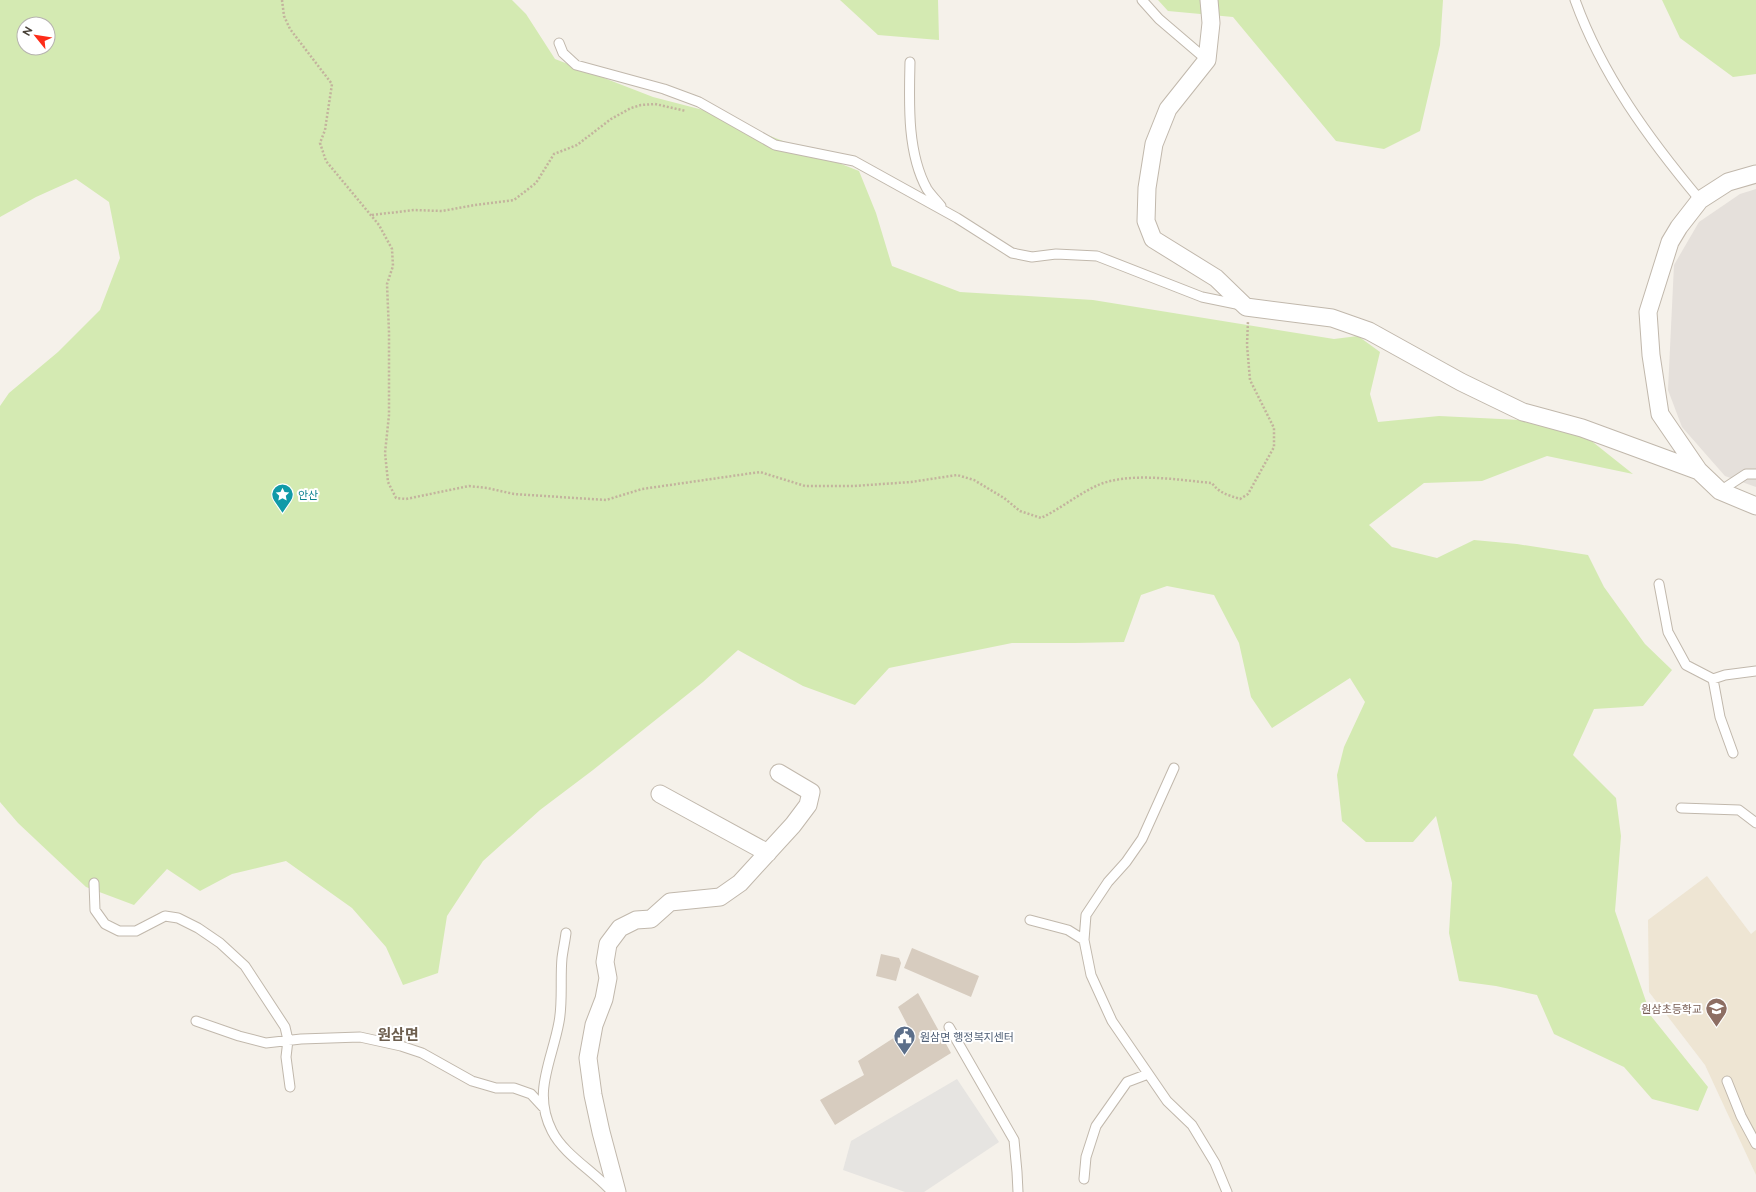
<svg xmlns="http://www.w3.org/2000/svg" width="1756" height="1192" font-family="Raleway,'Noto Sans KR',sans-serif">
<rect width="100%" height="100%" fill="#f5f1ea"/>
<path fill="#e5e0db" d="M1756,189V487L1725,476L1682,427L1668,390L1674,265L1699,222L1740,194Z"/>
<path fill="#eee5d3" d="M1707,876L1751,934L1756,930V1175L1705,1065L1649,992L1648,920Z"/>
<path fill="#d4eab2" fill-rule="evenodd" d="M0,0H512L526,14L555,59L653,97L707,111L859,171L876,213L892,266L960,292L1093,300L1334,339L1358,336L1380,352L1370,394L1378,422L1439,416L1539,421L1589,439L1633,474L1547,456L1482,481L1424,483L1369,525L1392,547L1437,558L1474,540L1517,544L1588,555L1604,587L1645,644L1672,670L1643,706L1594,709L1573,755L1616,798L1621,836L1615,911L1651,1016L1708,1087L1698,1111L1652,1099L1624,1067L1554,1034L1537,995L1496,986L1459,981L1449,933L1452,883L1436,816L1413,842H1366L1342,821L1337,775L1344,747L1365,702L1350,678L1272,728L1251,697L1239,643L1214,595L1167,586L1141,595L1124,642L1075,643H1012L889,668L855,705L803,686L738,650L703,682L593,770L540,810L483,861L447,916L438,973L403,985L386,947L352,908L286,861L232,874L200,891L167,869L134,905L86,887L18,823L0,802V406L9,393L58,352L100,310L120,258L109,202L76,179L36,197L0,217ZM24,24H48V48H24Z
M840,0H938L939,40L878,35Z
M1158,0H1443L1440,45L1420,131L1384,149L1336,141L1233,17L1168,11Z
M1662,0H1756V74L1733,77L1680,38Z"/>
<path fill="#e6e4e1" d="M957,1079L999,1142L924,1192H905L843,1170L851,1141Z"/>
<path fill="#d7ccbf" d="M912,948L979,976L971,997L904,968Z
M881,954L899,958L901,963L896,981L876,976Z
M918,993L951,1053L835,1125L820,1100L864,1075L858,1061L909,1028L898,1007Z"/>
<g fill="none" stroke-linecap="round" stroke-linejoin="round">
<defs>
<path id="service" d="M1142,0L1159,19L1207,60
M1575,0C1602,75 1649,139 1700,200
M559,43L563,53L576,65L664,89L699,102L775,145L854,161L957,218L1012,253L1032,257L1056,254L1097,256L1202,297L1241,305
M910,62C909,103 907,153 927,189C931,195 937,201 941,206
M1720,491L1746,474H1756
M1659,584L1668,632L1686,665L1713,679L1725,675L1756,671
M1713,679L1720,717L1733,753
M1174,768L1142,839L1126,862L1108,882L1086,915L1084,940L1091,975L1112,1021L1167,1101L1192,1125L1215,1163L1227,1192
M1681,808L1739,810L1756,823
M94,883L95,910L105,924L119,931H136L165,916L178,918L198,928L220,943L245,966L285,1027L288,1040L286,1057L290,1087
M1030,920L1068,930L1084,940
M566,933C565,941 563,950 562,958C560,979 563,1001 559,1022C552,1061 532,1092 552,1131C564,1155 595,1172 612,1192
M196,1021L239,1036L266,1043L301,1039L360,1037L401,1046L422,1053L472,1081L496,1088H514L531,1094L543,1107
M949,1027L1014,1140L1017,1172L1018,1192
M1727,1081L1741,1116L1756,1144
M1084,1179L1086,1157L1096,1126L1127,1082L1148,1074"/>
<path id="minor" d="M1209,0L1211,23L1207,60L1168,109L1154,144L1147,188L1146,221L1153,239L1216,278L1246,307L1332,318L1369,331L1461,382L1523,412L1582,428L1699,471
M1756,174L1728,182L1700,200L1679,227L1670,242L1648,312L1651,355L1660,414L1699,471L1720,491L1756,506
M660,794L768,853
M617,1192L601,1132L593,1095L588,1058L594,1025L604,999L608,978L605,962L608,944L620,928L636,920L651,919L670,902L720,897L740,883L793,825L808,805L811,792L779,773"/>
</defs>
<use href="#service" stroke="#c1b8ac" stroke-width="11"/>
<use href="#minor" stroke="#c1b8ac" stroke-width="19"/>
<path stroke="#c3b39d" stroke-width="2.5" stroke-dasharray="2 2" stroke-linecap="butt" d="M282,0L284,16L290,29L332,84L325,130L320,143L326,161L379,225L392,249L393,266L387,284L389,332V415L385,453L388,482L396,498L406,499L469,486L487,488L514,494L606,500L642,489L760,472L805,486H854L911,482L957,475L974,480L1004,498L1020,511L1041,518C1060,509 1077,495 1096,486C1128,471 1178,480 1212,483C1219,493 1228,495 1240,499L1248,494L1274,447V428L1250,380L1247,345L1248,321
M372,215L414,210L442,211L475,205L514,200L536,183L554,154L577,145L611,119L631,108L641,105L655,104L686,111"/>
<use href="#service" stroke="#fff" stroke-width="9"/>
<use href="#minor" stroke="#fff" stroke-width="17"/>
</g>
<defs>
<symbol id="sight-pin" viewBox="-11 -11 22 30"><path d="M0 17L-7.5 6A9.5 9.5 0 1 1 7.5 6Z" fill="#0f9aa8" stroke="#fff"/><path d="M0-6L1.8-2.2L6-1.7L2.9 1.2L3.7 5.4L0 3.3L-3.7 5.4L-2.9 1.2L-6-1.7L-1.8-2.2Z" fill="#fff"/></symbol>
<symbol id="school-pin" viewBox="-11 -11 22 30"><path d="M0 17L-7.5 6A9.5 9.5 0 1 1 7.5 6Z" fill="#8d6e63" stroke="#fff"/><path d="M0-5L7-2L0 1L-7-2ZM-4 1L0 2.5L4 1V4Q0 6-4 4Z" fill="#fff"/></symbol>
<symbol id="civic-pin" viewBox="-11 -11 22 30"><path d="M0 17L-7.5 6A9.5 9.5 0 1 1 7.5 6Z" fill="#5c6f8a" stroke="#fff"/><path d="M-.6-6.5H3V-4.5H.6V-3L4-1V1h2V6H-6V1h2V-1L-.6-3ZM-1.2 2.5V6h2.4V2.5Z" fill="#fff"/></symbol>
</defs>
<g fill-rule="evenodd">
<use href="#sight-pin" x="270" y="482" width="25" height="34"/>
<use href="#school-pin" x="1704" y="996" width="25" height="34"/>
<use href="#civic-pin" x="892" y="1024" width="25" height="34"/>
</g>
<g text-anchor="middle" stroke-width="4" stroke-linejoin="round" paint-order="stroke">
<g font-size="11" fill="#0d838f" stroke="#fff" text-anchor="start">
<text x="298" y="499">안산</text>
</g>
<g font-size="11" fill="#785e54" stroke="#fff" text-anchor="end">
<text x="1702" y="1013">원삼초등학교</text>
</g>
<g font-size="11" fill="#4e5e75" stroke="#fff" text-anchor="start">
<text x="920" y="1041">원삼면 행정복지센터</text>
</g>
<g font-size="15" font-weight="bold" fill="#6c5e4e" stroke="#fff">
<text x="398" y="1040">원삼면</text>
</g>
</g>
<g transform="translate(36 36) rotate(300)"><circle r="19" fill="#ffffff" stroke="#b6b3af"/>
<path d="M0-3L7 15L0 10L-7 15Z" fill="#fd2c18"/>
<text y="-6" font-size="11" font-weight="bold" text-anchor="middle" fill="#494137">N</text>
</g>
</svg>
